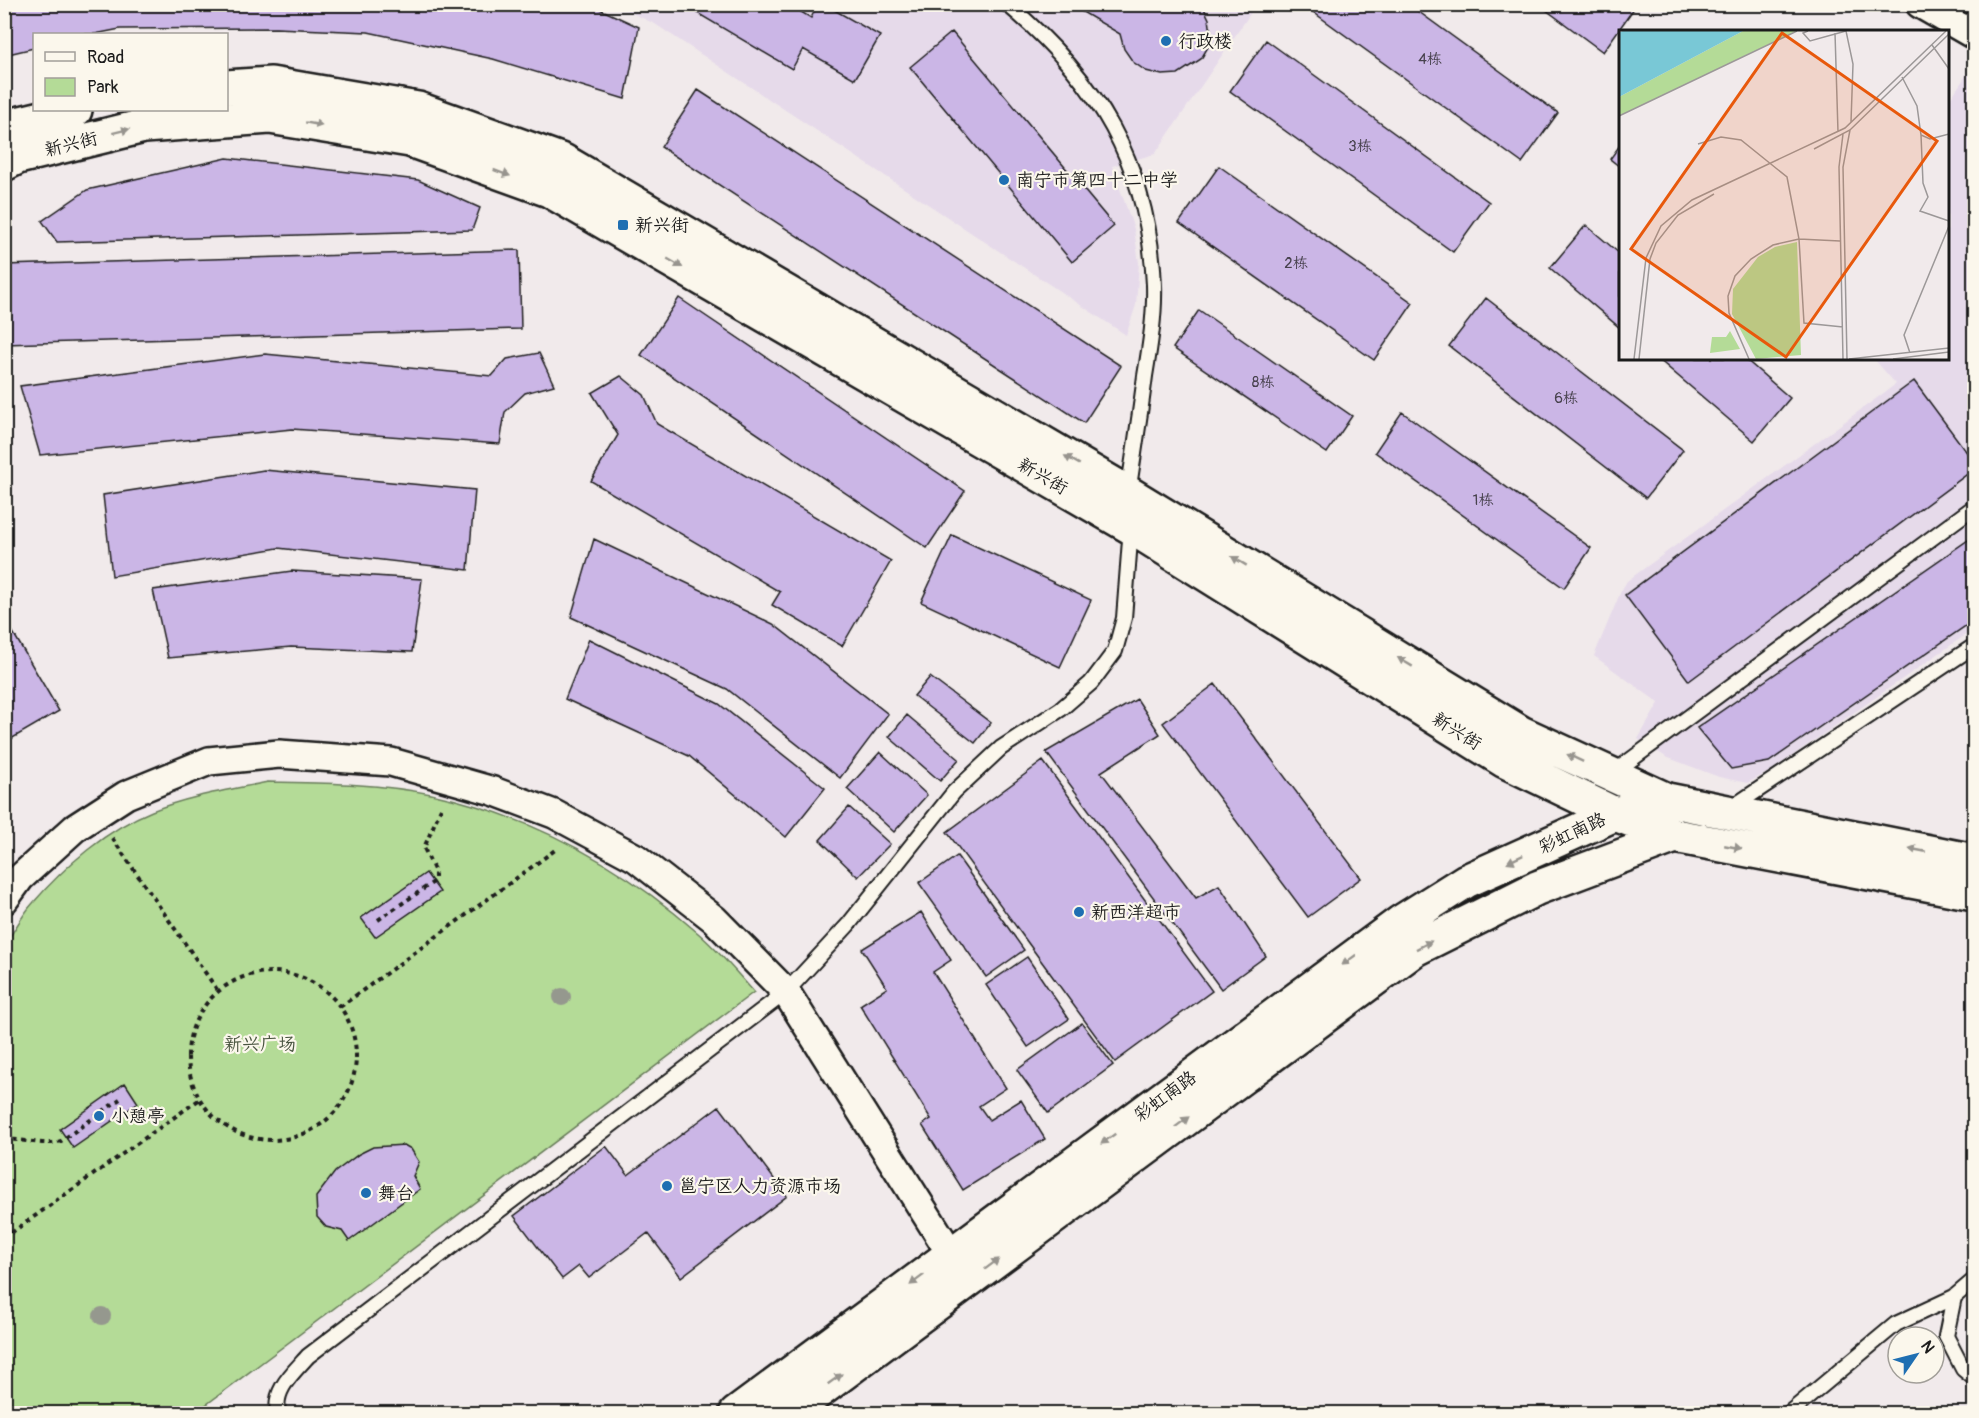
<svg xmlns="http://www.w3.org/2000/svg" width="1979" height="1418" font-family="Pangolin,'LXGW WenKai TC',sans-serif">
<rect width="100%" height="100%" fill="#f1eaeb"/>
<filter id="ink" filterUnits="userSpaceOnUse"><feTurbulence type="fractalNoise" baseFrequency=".0167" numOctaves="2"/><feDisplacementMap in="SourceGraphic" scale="12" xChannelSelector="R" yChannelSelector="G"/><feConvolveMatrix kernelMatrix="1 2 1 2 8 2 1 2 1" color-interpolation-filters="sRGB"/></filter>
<g filter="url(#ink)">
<path fill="#e6daea" d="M615,5H1256L1155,154L1112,166L1134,229L1139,263L1136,305L1126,335L655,24Z
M1974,64V629L1769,772L1747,783L1719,777L1666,757L1638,739L1659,703L1594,656L1621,591L1627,581L1896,384L1874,359L1948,358V102Z"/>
<path fill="#b4db97" stroke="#687c5a" stroke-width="1.5" d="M1920,5H1974V35Z
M268,782C322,783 377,783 431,794C531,816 621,865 698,933C718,950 736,972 754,992L195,1413L5,1414V945C14,931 22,915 33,903C64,867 107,829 152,811C189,796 229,790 268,782Z"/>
<path fill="#cbb6e6" stroke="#1c1c1c" stroke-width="1.5" d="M4,4H589L639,27L625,99L493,59L368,32L276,28L120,29L95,34H34V48L4,55Z
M688,4H788L811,18L818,4H824L880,36L855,79L803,49L792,69L687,7Z
M1069,4H1202L1209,19L1211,33L1208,47L1201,59L1178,74L1162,75L1146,71L1133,62L1124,49L1120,34Z
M1302,4H1408L1558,113L1522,163Z
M1538,4H1637L1603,52Z
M952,32L1114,226L1072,262L910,67Z
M1266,40L1489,202L1453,252L1230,91Z
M698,90L1121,366L1084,423L661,147Z
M1620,145V167L1610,159Z
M227,158L418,180L480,208L472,230L57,242L42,221L87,190Z
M1219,166L1413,303L1374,360L1179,223Z
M1586,225L1620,254V328L1550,268Z
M519,250L521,329L4,344V265Z
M679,298L965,491L927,548L641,355Z
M1486,298L1683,450L1646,498L1449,346Z
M1199,310L1352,416L1327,453L1173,348Z
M539,353L554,385L525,393L505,412L500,444L292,429L40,455L20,386L265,354L492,376L507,359Z
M1657,358H1744L1790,398L1754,441Z
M621,376L644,395L657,424L891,561L842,646L772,605L780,592L591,481L618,435L592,393Z
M1914,381L1974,462V469L1689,681L1625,595Z
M1402,412L1591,548L1564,588L1375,452Z
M264,470L475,490L468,570L278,548L112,576L103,495Z
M952,535L1091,600L1060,667L921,602Z
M1974,536V620L1769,762L1731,769L1697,728Z
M594,539L773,624L888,714L840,778L727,689L571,617Z
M292,571L422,579L412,652L291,647L168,658L153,590Z
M8,624L59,711L11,739L4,728V627Z
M589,639L719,704L825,788L786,837L689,756L565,699Z
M930,677L991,723L975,743L914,696Z
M1215,684L1361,878L1308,917L1163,723Z
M1137,699L1160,734L1101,772L1196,898L1219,885L1266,956L1221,989L1046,752Z
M907,715L959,759L940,781L889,737Z
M880,752L927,795L894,832L847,789Z
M1043,761L1212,991L1115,1062L947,832Z
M849,807L890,844L858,877L820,840Z
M957,856L1024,950L986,977L919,883Z
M426,873L440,892L375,937L361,918Z
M921,912L951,960L933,972L1006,1088L979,1106L989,1120L1021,1100L1045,1139L963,1190L922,1125L931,1119L860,1005L887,988L862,949Z
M1027,957L1069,1019L1028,1047L986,985Z
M1082,1023L1113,1065L1048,1113L1017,1070Z
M125,1083L138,1103L73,1148L60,1129Z
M719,1106L787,1196L681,1277L648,1233L589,1278L579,1266L562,1279L514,1216L606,1146L628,1175Z
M404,1145L411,1149L419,1162L413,1176L420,1189L349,1241L342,1231L326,1227L317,1217L316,1197L335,1172L359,1154L373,1147Z"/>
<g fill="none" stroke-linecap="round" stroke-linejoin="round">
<defs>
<path id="service" d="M1007,4C1098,80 1149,165 1154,285C1155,315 1150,346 1145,376C1140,415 1134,454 1128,493
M1613,773L1974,507
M1731,808L1974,646
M1974,1280L1954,1297L1946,1336L1963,1369L1974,1378
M279,1414C271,1391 295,1371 308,1356L786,992L848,925L954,792L1001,748L1061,709L1091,683L1115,651L1124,618L1131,527
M1788,1414L1896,1324L1954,1297"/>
<path id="minor" d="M1920,4L1974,35
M4,900L20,878L75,828L126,795L209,761L279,754L391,762L493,791L554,814L636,858L714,919L786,992L951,1254"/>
<path id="tertiary" d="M736,1414L1401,922L1466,881L1615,814L1636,808
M788,1414L1415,949L1537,888L1675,836"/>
<path id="primary" d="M226,87L271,84L418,109L563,161L1128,493L1521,733L1667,800L1974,861
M4,127L75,110
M4,164L18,157L144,126L270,117L410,140L549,190L1131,527L1505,761L1615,814L1675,836L1974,893"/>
</defs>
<use href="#service" stroke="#1c1c1c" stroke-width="18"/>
<use href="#minor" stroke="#1c1c1c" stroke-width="32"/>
<use href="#tertiary" stroke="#1c1c1c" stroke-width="38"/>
<use href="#primary" stroke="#1c1c1c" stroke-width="38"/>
<path stroke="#1c1c1c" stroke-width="4" stroke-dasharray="4.5 4.5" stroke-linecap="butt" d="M112,838L218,991
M378,920L435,881V872L424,848L441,808
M188 1056a84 84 0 1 1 168 0a84 84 0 1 1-168 0Z
M340,1007L555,850
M4,1140C23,1138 43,1147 61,1141L120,1099
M4,1238L200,1099"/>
<use href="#service" stroke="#fbf7ec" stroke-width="14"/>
<use href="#minor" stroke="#fbf7ec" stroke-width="27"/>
<use href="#tertiary" stroke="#fbf7ec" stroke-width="33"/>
<use href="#primary" stroke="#fbf7ec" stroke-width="33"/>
</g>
<g fill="#95988e">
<circle cx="562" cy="997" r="9"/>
<circle cx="102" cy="1316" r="9"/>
</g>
<defs><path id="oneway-solid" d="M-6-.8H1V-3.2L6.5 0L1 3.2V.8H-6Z" transform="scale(1.5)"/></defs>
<g fill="#97948e">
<use href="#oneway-solid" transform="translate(314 124) rotate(10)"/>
<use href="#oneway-solid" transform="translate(121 131) rotate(-14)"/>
<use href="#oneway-solid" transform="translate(502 173) rotate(20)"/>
<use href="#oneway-solid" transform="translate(675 263) rotate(30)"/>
<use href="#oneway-solid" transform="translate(1072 460) rotate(-150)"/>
<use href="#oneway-solid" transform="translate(1239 561) rotate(-149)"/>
<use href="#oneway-solid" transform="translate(1405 662) rotate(-149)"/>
<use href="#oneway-solid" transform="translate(1575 758) rotate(-155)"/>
<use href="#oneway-solid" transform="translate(1733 847) rotate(11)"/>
<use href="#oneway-solid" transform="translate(1917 850) rotate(-169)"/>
<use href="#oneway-solid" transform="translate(1515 859) rotate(155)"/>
<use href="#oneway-solid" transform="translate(1424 945) rotate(-27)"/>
<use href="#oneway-solid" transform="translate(1349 960) rotate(144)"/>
<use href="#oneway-solid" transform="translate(1182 1122) rotate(-37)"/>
<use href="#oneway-solid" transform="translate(1108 1139) rotate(144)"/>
<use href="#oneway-solid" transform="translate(992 1264) rotate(-37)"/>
<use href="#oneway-solid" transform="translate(917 1280) rotate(143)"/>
<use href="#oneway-solid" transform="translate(835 1379) rotate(-36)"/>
</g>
</g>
<g fill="#1f6fb2" stroke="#fbf7ec" stroke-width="2">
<circle cx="1166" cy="41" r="6"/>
<circle cx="1004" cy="180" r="6"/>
<rect x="617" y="219" width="12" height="12" rx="3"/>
<circle cx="1079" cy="912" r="6"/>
<circle cx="99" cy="1116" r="6"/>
<circle cx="667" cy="1186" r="6"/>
<circle cx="366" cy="1193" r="6"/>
</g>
<g text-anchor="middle" stroke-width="4.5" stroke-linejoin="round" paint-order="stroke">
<g font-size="15" fill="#48424e">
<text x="1430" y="64">4栋</text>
<text x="1360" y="151">3栋</text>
<text x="1296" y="268">2栋</text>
<text x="1263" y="387">8栋</text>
<text x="1566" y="403">6栋</text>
<text x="1483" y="505">1栋</text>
</g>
<g font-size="18" fill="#1c1c1c" stroke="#fbf7ec" text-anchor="start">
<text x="1178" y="47">行政楼</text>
<text x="1016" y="186">南宁市第四十二中学</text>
<text x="635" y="231">新兴街</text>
<text x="1091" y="918">新西洋超市</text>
<text x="111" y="1122">小憩亭</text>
<text x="679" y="1192">邕宁区人力资源市场</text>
<text x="378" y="1199">舞台</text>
</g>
<g font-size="18" fill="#1c1c1c" stroke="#fbf7ec">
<text transform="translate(71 144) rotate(-14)" y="6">新兴街</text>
<text transform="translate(1043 476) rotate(30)" y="6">新兴街</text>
<text transform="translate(1457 731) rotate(32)" y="6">新兴街</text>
<text transform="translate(1572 833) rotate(-25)" y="6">彩虹南路</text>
<text transform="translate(1165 1096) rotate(-36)" y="6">彩虹南路</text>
</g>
<g font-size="18" fill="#4a5541" stroke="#fbf7ec">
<text x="260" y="1050">新兴广场</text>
</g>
</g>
<g transform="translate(1619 30)">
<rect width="330" height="330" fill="#f1eaeb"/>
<path d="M124,1H178L0,86V67ZM178,212L182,325L137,329L113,284L114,259L139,227L156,217ZM111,301L121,319L91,323L93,307H107Z" fill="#b4db97"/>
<path d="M4,1H124L0,67V2Z" fill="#79c8d6"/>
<path fill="none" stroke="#9c9898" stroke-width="1.5" d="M189,1L184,3L191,11L227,1L234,34L232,92M216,3L219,102M313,15L330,39M283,47L298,76L302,105L311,109L330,104M0,86L178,1M302,105L304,153L309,167L301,181L330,191M79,114L102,107L122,110L168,147L180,209L185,293L224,297M195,119L231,100L330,4M291,323L285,305L330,196M15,329L27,228L42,196L73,170L226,98L327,1M20,329L31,229L37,213L59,185L95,164M130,329L110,283L109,266L116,246L132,229L154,215L180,209L221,211M224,329L220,137L224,104M228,329L224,137L231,100M230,329L330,318M274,329L330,322"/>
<path fill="#e8590c" fill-opacity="0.15" stroke="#e8590c" stroke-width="3" d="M163,3L318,111L167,327L12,219Z"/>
<rect width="330" height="330" fill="none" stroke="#1c1c1c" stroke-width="3"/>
</g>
<rect width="1979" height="1418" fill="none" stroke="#fbf7ec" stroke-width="24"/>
<rect x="12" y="12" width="1955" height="1394" fill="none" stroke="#1c1c1c" stroke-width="2" filter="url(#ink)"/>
<rect x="33" y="33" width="195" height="78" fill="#fbf7ec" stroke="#a29f99" stroke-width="1.5"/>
<rect x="45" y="52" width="30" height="9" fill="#fbf7ec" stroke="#a29f99" stroke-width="1.5"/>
<text x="87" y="63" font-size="18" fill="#1c1c1c">Road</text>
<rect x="45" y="78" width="30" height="18" fill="#b4db97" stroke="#a29f99" stroke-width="1.5"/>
<text x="87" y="93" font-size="18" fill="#1c1c1c">Park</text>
<g transform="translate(1916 1355) rotate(55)"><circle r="28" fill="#fbf7ec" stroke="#a29f99" stroke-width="1.5"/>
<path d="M0-4.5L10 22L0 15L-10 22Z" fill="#1f6fb2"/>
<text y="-9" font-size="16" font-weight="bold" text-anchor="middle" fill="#1c1c1c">N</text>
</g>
</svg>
